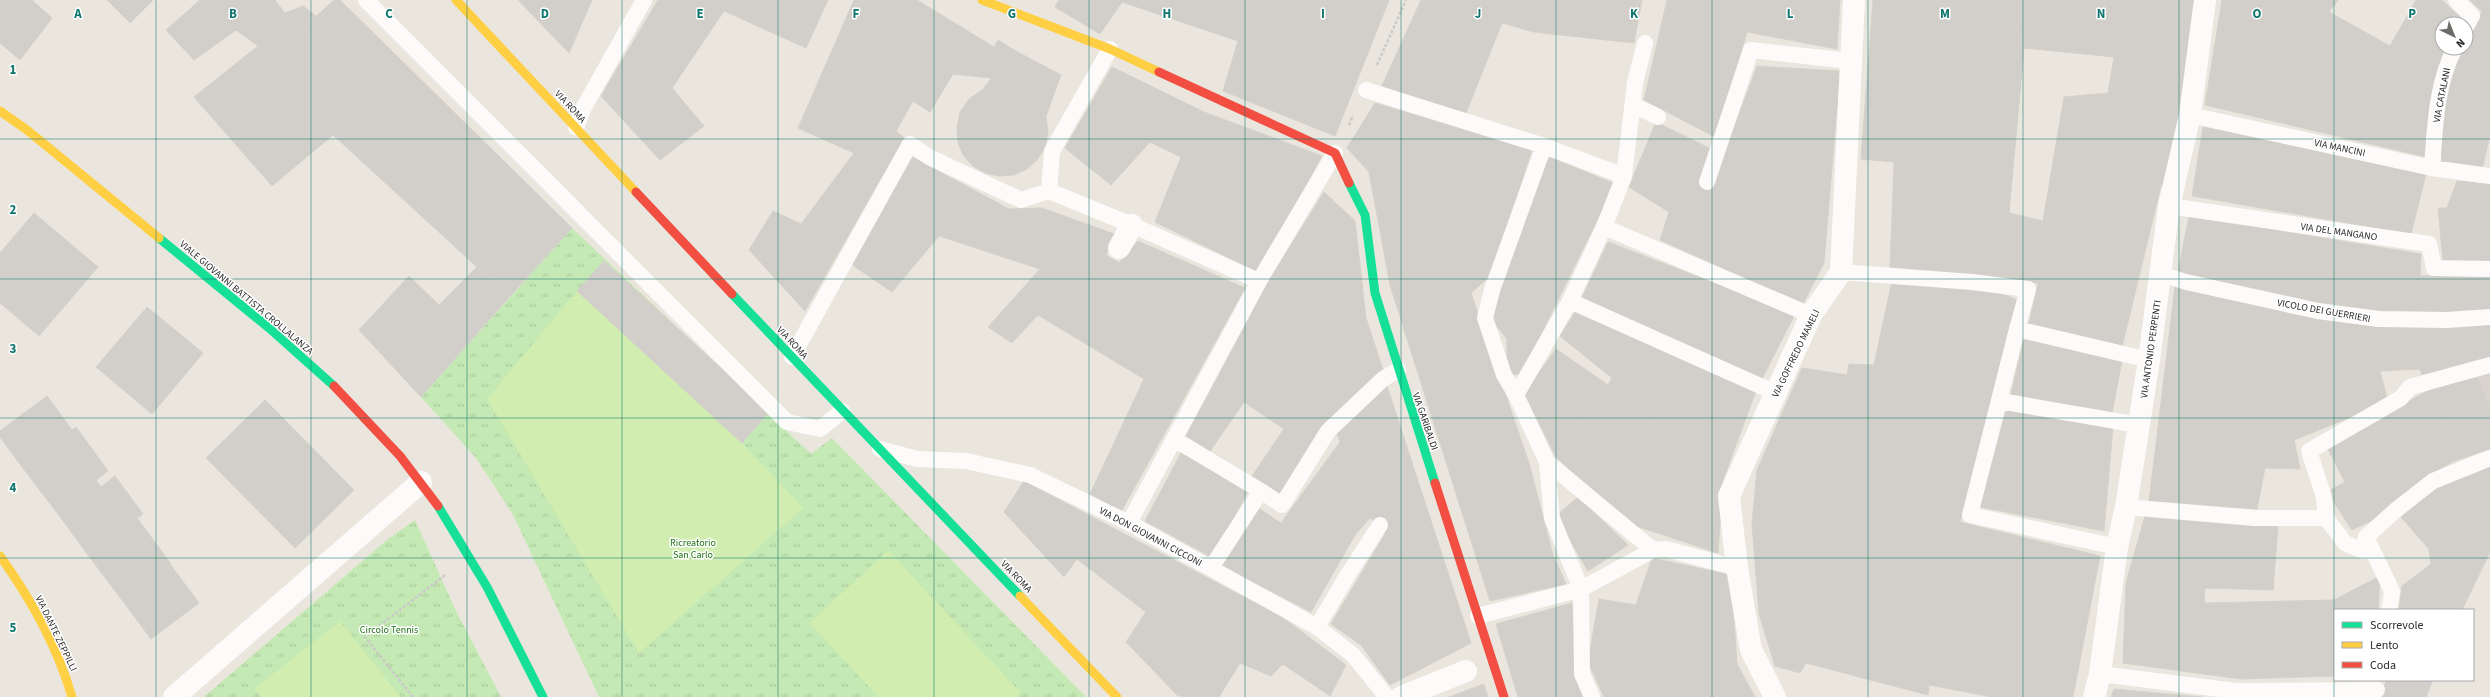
<svg xmlns="http://www.w3.org/2000/svg" width="2490" height="697" font-family="'Source Sans 3',sans-serif">
<defs>
<pattern id="grass-tufts" width="24" height="20" patternUnits="userSpaceOnUse"><rect width="24" height="20" fill="#c5e9b4"/><path d="M3 7l-1-3M5 7V3M7 7l1-3M15 17l-1-3M17 17v-4M19 17l1-3" fill="none" stroke="#a9c89b"/></pattern>
</defs>
<rect width="100%" height="100%" fill="#eae6de"/>
<path fill="url(#grass-tufts)" d="M572,228L811,454L832,438L1086,697H599L512,513L476,458L421,397Z
M415,520L456,611L501,697H204L388,539Z"/>
<path fill="#d1edb0" d="M577,291L742,443L803,508L639,653L487,399Z
M888,550L1021,693L1017,697H878L810,623Z
M340,621L401,697H261L254,689Z"/>
<path fill="#d8d4cd" d="M2490,357V407L2476,375L2473,361Z"/>
<path fill="#d2cfca" stroke="#d4d1cb" d="M0,0H32L52,18L20,60L0,43Z
M107,0H153L130,23Z
M200,0H275L285,13L303,6L316,16L267,61L258,46L236,30L194,60L166,30Z
M334,0H340L572,228L513,293L477,267L333,135L267,61Z
M518,0H592L569,53Z
M658,0H828L806,48L724,11L672,88L704,126L660,160L601,96Z
M854,0H917L994,47L998,40L1014,50L991,78L953,74L930,112L913,101L896,131L904,138L805,311L749,250L773,211L801,224L854,153L798,128Z
M1059,0H1389L1335,136L1223,91L1238,41L1122,2L1100,34L1055,7Z
M1421,0H1642L1634,43L1534,32L1502,23L1466,113L1381,88Z
M1667,0H1840L1837,49L1747,32L1715,137L1644,100Z
M1873,0H2007L2024,48L2009,213L2043,221L2038,283L1890,268L1894,162L1861,159Z
M2007,0H2194L2169,185L2161,186L2122,347L2028,328L2038,283L2043,221L2064,97L2108,93L2114,57L2024,48Z
M2222,0H2338L2329,12L2390,46L2416,0H2442L2462,19L2459,24H2442V48H2446L2426,157L2205,105Z
M2470,0H2490V135L2482,170L2442,161L2440,117L2451,66L2462,48H2466V41L2482,12Z
M258,46L267,61L333,135L272,186L194,97Z
M1014,50L1061,75L1046,116L1048,132L1045,148L1037,160L1027,169L1014,175L999,176L985,173L973,166L963,155L958,142L957,128L960,112L969,99L982,90Z
M1757,66L1840,71L1824,263L1803,304L1660,240L1669,212L1629,187L1656,122L1713,150L1700,184L1711,190Z
M1112,67L1204,112L1322,156L1258,272L1155,222L1181,157L1150,142L1111,185L1065,148Z
M1375,103L1532,150L1490,276L1471,293L1529,463L1553,555L1566,584L1490,601L1390,285L1369,172L1347,148Z
M2203,127L2427,170L2411,234L2192,196Z
M1547,156L1615,184L1521,375L1507,373V339L1491,319Z
M912,157L1009,209L1042,208L1117,235L1106,255L1119,263L1138,241L1245,288L1121,512L1090,494L1144,379L1038,315L1012,343L988,327L1040,269L939,236L892,292L851,264Z
M2457,181L2490,184V261H2443L2438,208H2447Z
M1324,192L1355,221L1366,318L1383,370L1323,428L1281,495L1252,476L1284,429L1244,402L1210,451L1186,436L1272,275Z
M34,213L98,267L39,336L0,303V253Z
M2189,216L2421,254L2420,276H2490V311L2419,316L2307,303L2178,272Z
M1608,242L1795,314L1762,379L1581,300Z
M604,261L769,412L742,443L577,291Z
M477,267L513,293L421,397L359,330L409,276L439,305Z
M1892,281L1987,288L2020,301L1960,522L2100,556L2073,697H1992L1929,685L1928,695L1806,663L1800,673L1775,666L1759,614L1752,523L1757,470L1802,368L1847,375L1849,364L1874,365Z
M2175,286L2293,314L2384,326L2380,371L2388,402L2294,440L2158,428Z
M147,307L203,353L152,414L96,367Z
M1577,309L1756,391L1723,480L1718,553L1627,523L1603,500L1657,413L1608,385L1612,378L1560,336Z
M2490,323V357L2422,375L2420,369L2380,371L2384,326Z
M2024,339L2122,360L2112,413L2011,394Z
M1556,349L1608,385L1556,457L1524,393Z
M2476,375L2490,407V449L2454,461L2433,388Z
M1608,385L1657,413L1603,500L1556,457Z
M1387,386L1471,643L1390,685L1361,645L1331,624L1385,534L1380,525L1370,518L1355,535L1311,612L1218,564L1257,507L1281,523L1340,442L1337,434Z
M2433,388L2454,461L2431,474L2375,519L2352,530L2327,492L2345,482L2326,445Z
M47,396L72,430L22,467L0,437V431Z
M265,400L354,490L295,548L206,458Z
M2006,411L2113,427L2104,531L1980,507Z
M76,427L108,471L96,480L101,487L61,518L22,467Z
M2158,428L2294,440L2300,469L2265,468L2257,509L2149,501Z
M1181,453L1248,491L1213,558L1145,521Z
M2490,465V552L2462,610H2399L2402,586L2431,564L2429,549L2401,517L2435,489Z
M115,476L143,514L88,555L61,518Z
M1024,481L1282,617L1346,665L1330,696L1283,664L1271,676L1240,663L1219,697L1178,696L1126,642L1146,612L1077,559L1064,577L1004,512Z
M1578,497L1628,545L1588,571L1556,516Z
M2145,516L2278,527L2273,590L2205,588L2204,603L2334,600L2380,576L2378,610H2335V676L2241,679L2123,663L2126,583Z
M137,518L171,564L122,600L88,555Z
M1652,558L1731,575L1737,664L1755,697H1604L1588,662L1599,599L1636,605Z
M170,564L199,603L151,639L122,600Z
M1572,603L1576,676L1585,697H1518L1496,624Z
M2386,680H2433L2426,697H2382Z
M1484,684L1488,697H1449Z
M2114,689L2202,697H2111Z"/>
<g fill="none" stroke-linecap="round" stroke-linejoin="round">
<path stroke="#cac9c8" stroke-width="2.5" stroke-dasharray="3 2" stroke-linecap="butt" d="M1377,65L1406,0
M1349,125L1353,115
M413,697L365,637L445,575"/>
<path stroke="#fcfbfa" stroke-width="16" d="M366,0L787,422L820,429L842,411
M2456,0L2472,16L2466,27
M1110,49L1052,151L1049,191L1132,225L1259,281
M1366,90L1544,146L1492,290L1485,318L1504,375L1516,395L1547,462L1552,518L1581,589L1478,616
M1633,105L1658,117
M2190,115L2432,168L2490,176
M576,127L584,107L644,0
M1544,146L1624,176
M2432,168C2435,127 2436,84 2455,48
M1707,182L1751,50L1850,61
M2169,206L2429,244L2434,268L2490,269
M1604,227L1811,315
M1841,272L1972,282L2028,289L2017,329L2149,360
M2161,274L2186,282L2318,311L2379,319L2447,320L2490,317
M1570,301L1776,393
M2017,329L1970,515L2117,547
M792,357L910,144L929,157L1021,200L1049,191
M1516,395L1570,301L1604,227L1624,176L1635,83L1645,43
M2000,401L2139,425
M1174,439L1261,491
M880,449L917,459L966,461L1030,475L1129,523L1317,627L1353,655L1387,697
M1547,462L1653,550
M2126,507L2254,518H2326L2345,543L2363,551L2366,537
M2326,518L2324,497L2309,451L2401,398L2410,387L2490,365
M1129,523L1259,281L1335,153
M1211,568L1261,491L1282,505L1328,431L1383,379L1398,370
M2389,610L2392,591L2366,537L2397,509L2433,481L2490,458
M1317,627L1347,576L1380,525
M2100,674L2236,691L2377,690
M1592,697L1582,674L1581,589L1653,550L1666,549L1737,568"/>
<path stroke="#fcfbfa" stroke-width="22" d="M1119,248L1132,225
M174,697L421,482
M1401,697L1466,671
M1775,697L1751,650L1737,568L1729,496L1811,315L1841,272L1854,0
M2094,697L2100,674L2117,547L2126,507L2149,360L2169,206L2190,115L2205,0"/>
<path stroke="#16e098" stroke-width="9" d="M1349,183L1365,215L1375,293L1435,483
M159,238L269,328L334,386
M732,294L1020,596
M438,506L487,587L543,697"/>
<path stroke="#ffcf43" stroke-width="9" d="M456,0L636,192
M982,0L1110,49L1159,72
M0,111L27,130L159,238
M0,556C31,599 57,646 72,697
M1020,596L1117,697"/>
<path stroke="#f24e42" stroke-width="9" d="M1159,72L1335,153L1349,183
M636,192L732,294
M334,386L400,456L438,506
M1435,483L1504,697"/>
</g>
<path fill="none" stroke="#0f766e" stroke-width="1" stroke-opacity="0.55" d="M156,0V697M311,0V697M467,0V697M622,0V697M778,0V697M934,0V697M1089,0V697M1245,0V697M1401,0V697M1556,0V697M1712,0V697M1868,0V697M2023,0V697M2179,0V697M2334,0V697M0,139H2490M0,279H2490M0,418H2490M0,558H2490"/>
<g text-anchor="middle" stroke-width="3" stroke-linejoin="round" paint-order="stroke">
<g font-size="10" fill="#2a2a2a" stroke="#fff">
<text transform="translate(2441 95) rotate(-79)" y="4">VIA CATALANI</text>
<text transform="translate(571 106) rotate(47)" y="4">VIA ROMA</text>
<text transform="translate(2340 147) rotate(12)" y="4">VIA MANCINI</text>
<text transform="translate(2339 231) rotate(8)" y="4">VIA DEL MANGANO</text>
<text transform="translate(247 297) rotate(40)" y="4">VIALE GIOVANNI BATTISTA CROLLALANZA</text>
<text transform="translate(2324 310) rotate(10)" y="4">VICOLO DEI GUERRIERI</text>
<text transform="translate(793 342) rotate(47)" y="4">VIA ROMA</text>
<text transform="translate(2150 349) rotate(-82)" y="4">VIA ANTONIO PERPENTI</text>
<text transform="translate(1795 353) rotate(-64)" y="4">VIA GOFFREDO MAMELI</text>
<text transform="translate(1426 421) rotate(71)" y="4">VIA GARIBALDI</text>
<text transform="translate(1151 536) rotate(28)" y="4">VIA DON GIOVANNI CICCONI</text>
<text transform="translate(1017 576) rotate(46)" y="4">VIA ROMA</text>
<text transform="translate(57 633) rotate(64)" y="4">VIA DANTE ZEPPILLI</text>
</g>
<g font-size="10" fill="#1d7012" stroke="#fff">
<text x="693" y="546">Ricreatorio<tspan x="693" dy="12">San Carlo</tspan></text>
<text x="389" y="633">Circolo Tennis</text>
</g>
</g>
<g font-size="13" text-anchor="middle" font-weight="bold" fill="#0f766e" stroke="#fff" stroke-width="3" stroke-linejoin="round" paint-order="stroke">
<text x="78" y="18">A</text>
<text x="233" y="18">B</text>
<text x="389" y="18">C</text>
<text x="545" y="18">D</text>
<text x="700" y="18">E</text>
<text x="856" y="18">F</text>
<text x="1012" y="18">G</text>
<text x="1167" y="18">H</text>
<text x="1323" y="18">I</text>
<text x="1478" y="18">J</text>
<text x="1634" y="18">K</text>
<text x="1790" y="18">L</text>
<text x="1945" y="18">M</text>
<text x="2101" y="18">N</text>
<text x="2257" y="18">O</text>
<text x="2412" y="18">P</text>
<text x="13" y="74">1</text>
<text x="13" y="214">2</text>
<text x="13" y="353">3</text>
<text x="13" y="492">4</text>
<text x="13" y="632">5</text>
</g>
<rect x="2334" y="609" width="140" height="72" fill="#ffffff" stroke="#aaaaaa"/>
<rect x="2342" y="622" width="20" height="6" fill="#16e098" stroke="#aaaaaa"/>
<text x="2370" y="629" font-size="12" fill="#2a2a2a">Scorrevole</text>
<rect x="2342" y="642" width="20" height="6" fill="#ffcf43" stroke="#aaaaaa"/>
<text x="2370" y="649" font-size="12" fill="#2a2a2a">Lento</text>
<rect x="2342" y="662" width="20" height="6" fill="#f24e42" stroke="#aaaaaa"/>
<text x="2370" y="669" font-size="12" fill="#2a2a2a">Coda</text>
<g transform="translate(2454 36) rotate(137)"><circle r="19" fill="#ffffff" stroke="#aaaaaa"/>
<path d="M0-3L7 15L0 10L-7 15Z" fill="#6d6c69"/>
<text y="-6" font-size="11" font-weight="bold" text-anchor="middle" fill="#2a2a2a">N</text>
</g>
</svg>
